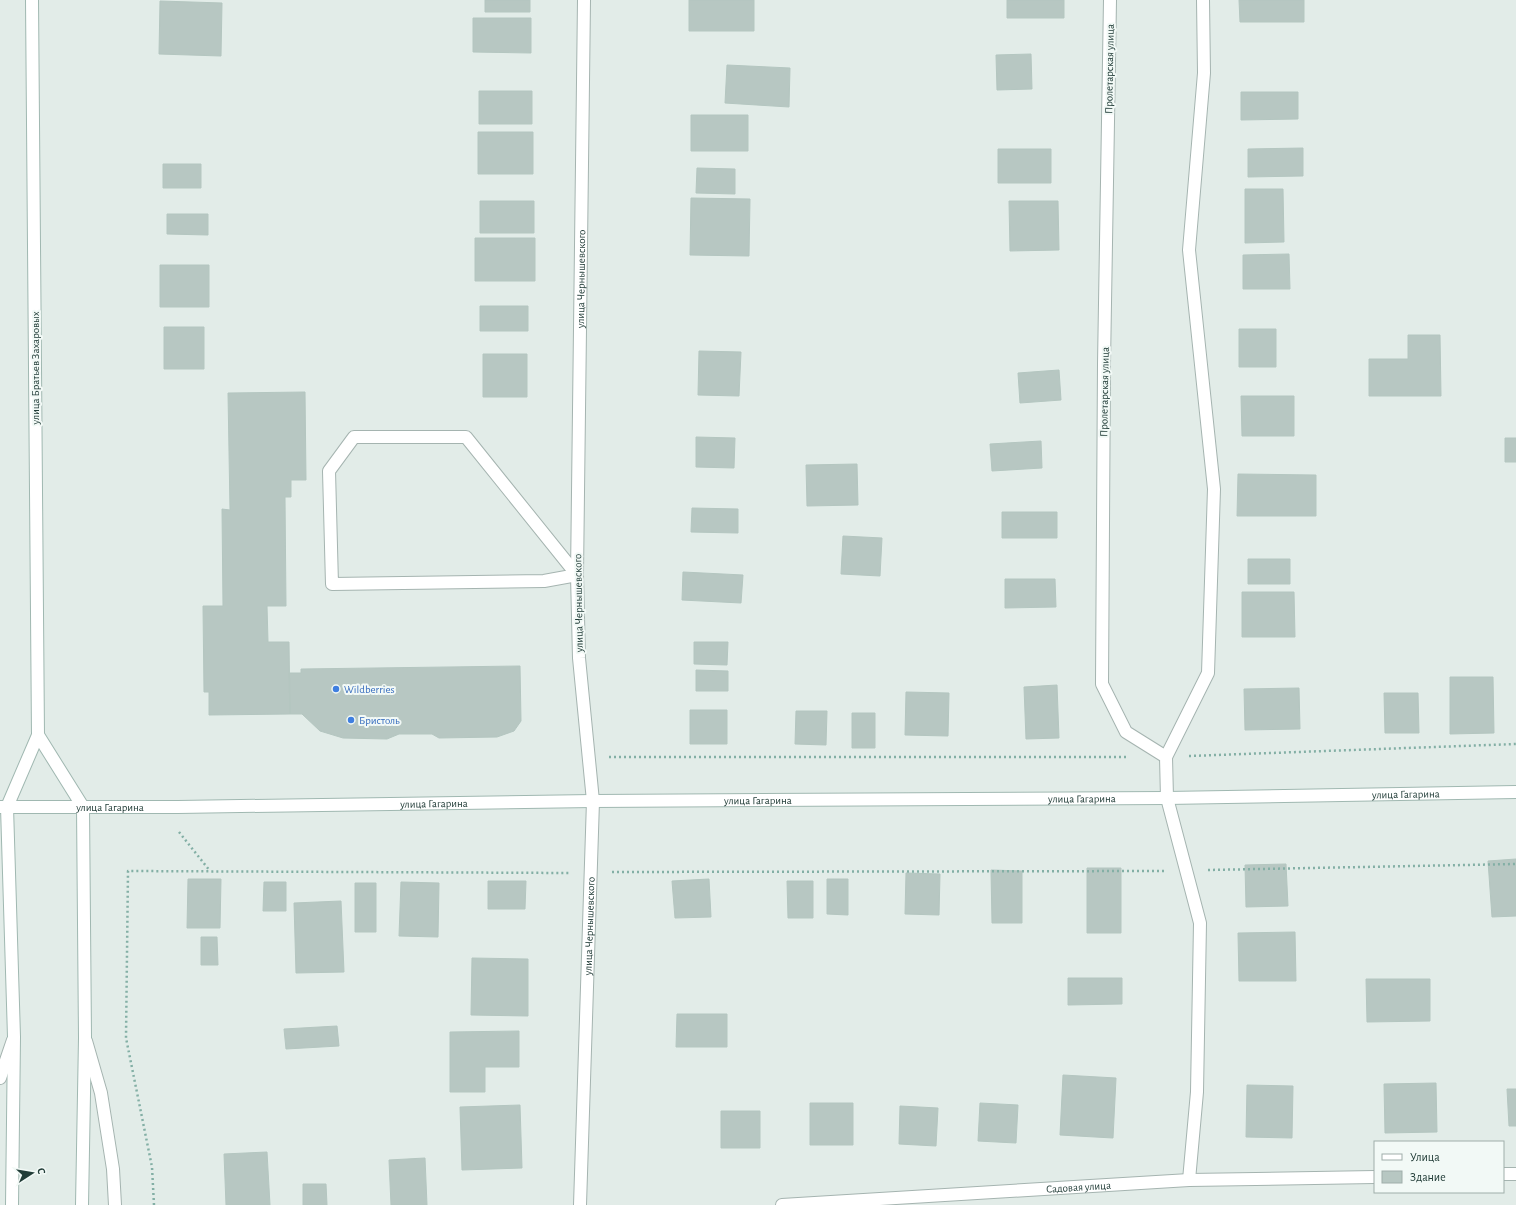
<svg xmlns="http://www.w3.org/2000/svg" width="1516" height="1205" font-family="'Alegreya Sans',sans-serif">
<rect width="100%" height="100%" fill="#e2ece8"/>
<path fill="#b7c7c2" stroke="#b4c6c0" d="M485,0H530V12H485Z
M689,0H754V31H689Z
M1007,0H1064V18H1007Z
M1239,0H1304V22H1240Z
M160,1L222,3L221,56L159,54Z
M473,18H531V53L473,52Z
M1031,54L1032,89L997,90L996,55Z
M727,65L790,68L789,107L725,103Z
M479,91H532V124H479Z
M1241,92H1298V119L1241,120Z
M691,115H748V151H691Z
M478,132H533V174H478Z
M1303,148V176L1248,177V149Z
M998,149H1051V183H998Z
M163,164H201V188H163Z
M697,168L735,169V194L696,193Z
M1245,189H1283L1284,242L1245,243Z
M691,198L750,199L749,256L690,255Z
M480,201H534V233H480Z
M1009,201H1058L1059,250L1010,251Z
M167,214H208V235L167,234Z
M475,238H535V281H475Z
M1289,254L1290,289H1243V255Z
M160,265H209V307H160Z
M480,306H528V331H480Z
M164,327H204V369H164Z
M1239,329H1276V367H1239Z
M1408,335H1440L1441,396H1369V359H1408Z
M699,351L741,352L739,396L698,395Z
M483,354H527V397H483Z
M1059,370L1061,400L1020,403L1018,373Z
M305,392L306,480H291V497H285L286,606H267L268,642H289L290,714L209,715V692H204L203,606H223L222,509L230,510L228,393Z
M1241,396H1294V436H1242Z
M696,437L735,438L734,468L696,467Z
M1505,438H1516V462H1505Z
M1041,441L1042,468L992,471L990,444Z
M857,464L858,505L807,506L806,465Z
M1238,474L1316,475V516H1237Z
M692,508L738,509V533L691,532Z
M1002,512H1057V538H1002Z
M843,536L882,538L880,576L841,574Z
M1248,559H1290V584H1248Z
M683,572L743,575L741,603L682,600Z
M1005,579H1055L1056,607L1005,608Z
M1242,592H1294L1295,637H1242Z
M694,642H728L727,665L694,664Z
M520,666L521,721L514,731L497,737L439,738L432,734H399L387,739L343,738L320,731L302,714H290L289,673H301V669Z
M696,670L728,671V691H696Z
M1450,677H1493L1494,733L1450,734Z
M1057,685L1059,738L1026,739L1024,687Z
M1299,688L1300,729L1245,730L1244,689Z
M906,692L949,693L948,736L905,735Z
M1384,693H1418L1419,733H1385Z
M690,710H727V744H690Z
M796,711H827L826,745L795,744Z
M852,713H875V748H852Z
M1516,859V916L1492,917L1488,861Z
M1286,864L1288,906L1246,907L1245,865Z
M1087,868H1121V933H1087Z
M991,870L1022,871V923H992Z
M906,873L940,874L939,915L905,914Z
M188,879H221L220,928H187Z
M709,879L711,917L675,918L672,881Z
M827,879H848V915L827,914Z
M488,881H526L525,909H488Z
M787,881H813V918H788Z
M264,882H286V911H263Z
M401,882L439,883L438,937L399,936Z
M355,883H376V932H355Z
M341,901L344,972L296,973L294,903Z
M1295,932L1296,981H1239L1238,933Z
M201,937H217L218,965H201Z
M472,958L528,959V1016L471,1015Z
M1068,978H1122V1004L1068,1005Z
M1366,979H1430V1021L1367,1022Z
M677,1014H727V1047H676Z
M337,1026L339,1046L286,1049L284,1029Z
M519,1031V1067H485V1092H450V1032Z
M1063,1075L1116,1078L1113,1138L1060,1135Z
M1436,1083L1437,1132L1385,1133L1384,1084Z
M1247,1085L1293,1086L1292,1138L1246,1137Z
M1507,1089H1516V1126H1509Z
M810,1103H853V1145H810Z
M980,1103L1018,1105L1016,1143L978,1141Z
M520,1105L522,1168L462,1170L460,1107Z
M900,1106L938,1108L936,1146L899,1144Z
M721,1111H760V1148H721Z
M267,1152L270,1205H226L224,1154Z
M425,1158L427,1205H391L389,1160Z
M303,1184H326L327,1205H303Z"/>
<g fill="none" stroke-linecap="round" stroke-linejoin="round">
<defs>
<path id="service" d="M354,437H466L577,575L544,581L332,584L329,471Z
M1167,798L1200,923L1197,1092L1189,1180"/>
<g id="minor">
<path d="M1110,0L1104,364L1102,684L1126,732L1166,757L1167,798"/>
<path d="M1166,757L1208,673L1214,489L1189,250L1204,73L1203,0"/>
<path d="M86,1041L101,1093L113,1169L115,1205"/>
<path d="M0,1078L13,1040"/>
<path d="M1503,1174H1516"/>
<path id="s1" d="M580,1205L593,801L579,658L577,575L584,0"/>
<path id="s2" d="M782,1205L1189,1180L1375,1177"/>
</g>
<g id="secondary">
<path d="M38,735L83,807"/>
<path id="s3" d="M0,807H178L593,801L1167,798L1516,792"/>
<path d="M12,1205L14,1037L7,807L38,735L32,0"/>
<path d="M82,1205L85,1038L83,807"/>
</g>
</defs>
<use href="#service" stroke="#a5b4b0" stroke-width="14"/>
<use href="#minor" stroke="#a5b4b0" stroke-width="14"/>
<use href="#secondary" stroke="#a0b8b1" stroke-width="14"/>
<path stroke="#83afa5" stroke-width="2.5" stroke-dasharray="2 3" stroke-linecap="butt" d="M1189,756L1516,744
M609,757H1126
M179,832L210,871
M1208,870L1516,864
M612,872L1165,871
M154,1205L152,1167L126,1038L128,871L571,873"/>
<use href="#service" stroke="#fff" stroke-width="12"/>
<use href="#minor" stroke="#fff" stroke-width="12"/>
<use href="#secondary" stroke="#fff" stroke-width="12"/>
</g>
<g fill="#3f7fe0" stroke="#f2f9f6" stroke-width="1.5">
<circle cx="336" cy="689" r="4"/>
<circle cx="351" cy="720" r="4"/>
</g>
<g text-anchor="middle" stroke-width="4" stroke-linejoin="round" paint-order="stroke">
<g font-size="11" fill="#223d38" stroke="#f2f9f6">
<text transform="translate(1109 69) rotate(-89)" y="4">Пролетарская улица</text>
<text dy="4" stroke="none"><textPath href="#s1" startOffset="927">улица Чернышевского</textPath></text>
<text transform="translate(35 368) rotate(-90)" y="4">улица Братьев Захаровых</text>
<text transform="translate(1104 392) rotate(-89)" y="4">Пролетарская улица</text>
<text transform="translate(578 603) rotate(-91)" y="4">улица Чернышевского</text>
<text dy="4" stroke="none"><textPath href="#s3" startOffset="1406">улица Гагарина</textPath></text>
<text dy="4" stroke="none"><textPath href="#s3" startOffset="1082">улица Гагарина</textPath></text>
<text dy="4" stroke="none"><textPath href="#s3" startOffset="758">улица Гагарина</textPath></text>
<text dy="4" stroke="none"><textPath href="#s3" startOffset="434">улица Гагарина</textPath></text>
<text dy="4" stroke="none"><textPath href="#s3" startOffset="110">улица Гагарина</textPath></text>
<text dy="4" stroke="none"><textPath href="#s1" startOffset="279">улица Чернышевского</textPath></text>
<text dy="4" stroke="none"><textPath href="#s2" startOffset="297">Садовая улица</textPath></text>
</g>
<g font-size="11" fill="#366cbe" stroke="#f2f9f6" text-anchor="start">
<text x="344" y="693">Wildberries</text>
<text x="359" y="724">Бристоль</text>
</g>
</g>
<rect x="1374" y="1141" width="130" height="52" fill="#f2f9f6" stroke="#9faeaa"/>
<rect x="1382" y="1154" width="20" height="6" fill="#ffffff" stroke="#9faeaa"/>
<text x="1410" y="1161" font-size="12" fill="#223d38">Улица</text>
<rect x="1382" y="1171" width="20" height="12" fill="#b7c7c2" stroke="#9faeaa"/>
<text x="1410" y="1181" font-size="12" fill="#223d38">Здание</text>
<g transform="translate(32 1173) rotate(78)" stroke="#f2f9f6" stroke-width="3" paint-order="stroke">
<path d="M0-3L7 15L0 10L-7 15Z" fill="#223d38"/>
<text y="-6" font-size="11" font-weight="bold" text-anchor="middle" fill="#223d38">С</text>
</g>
</svg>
